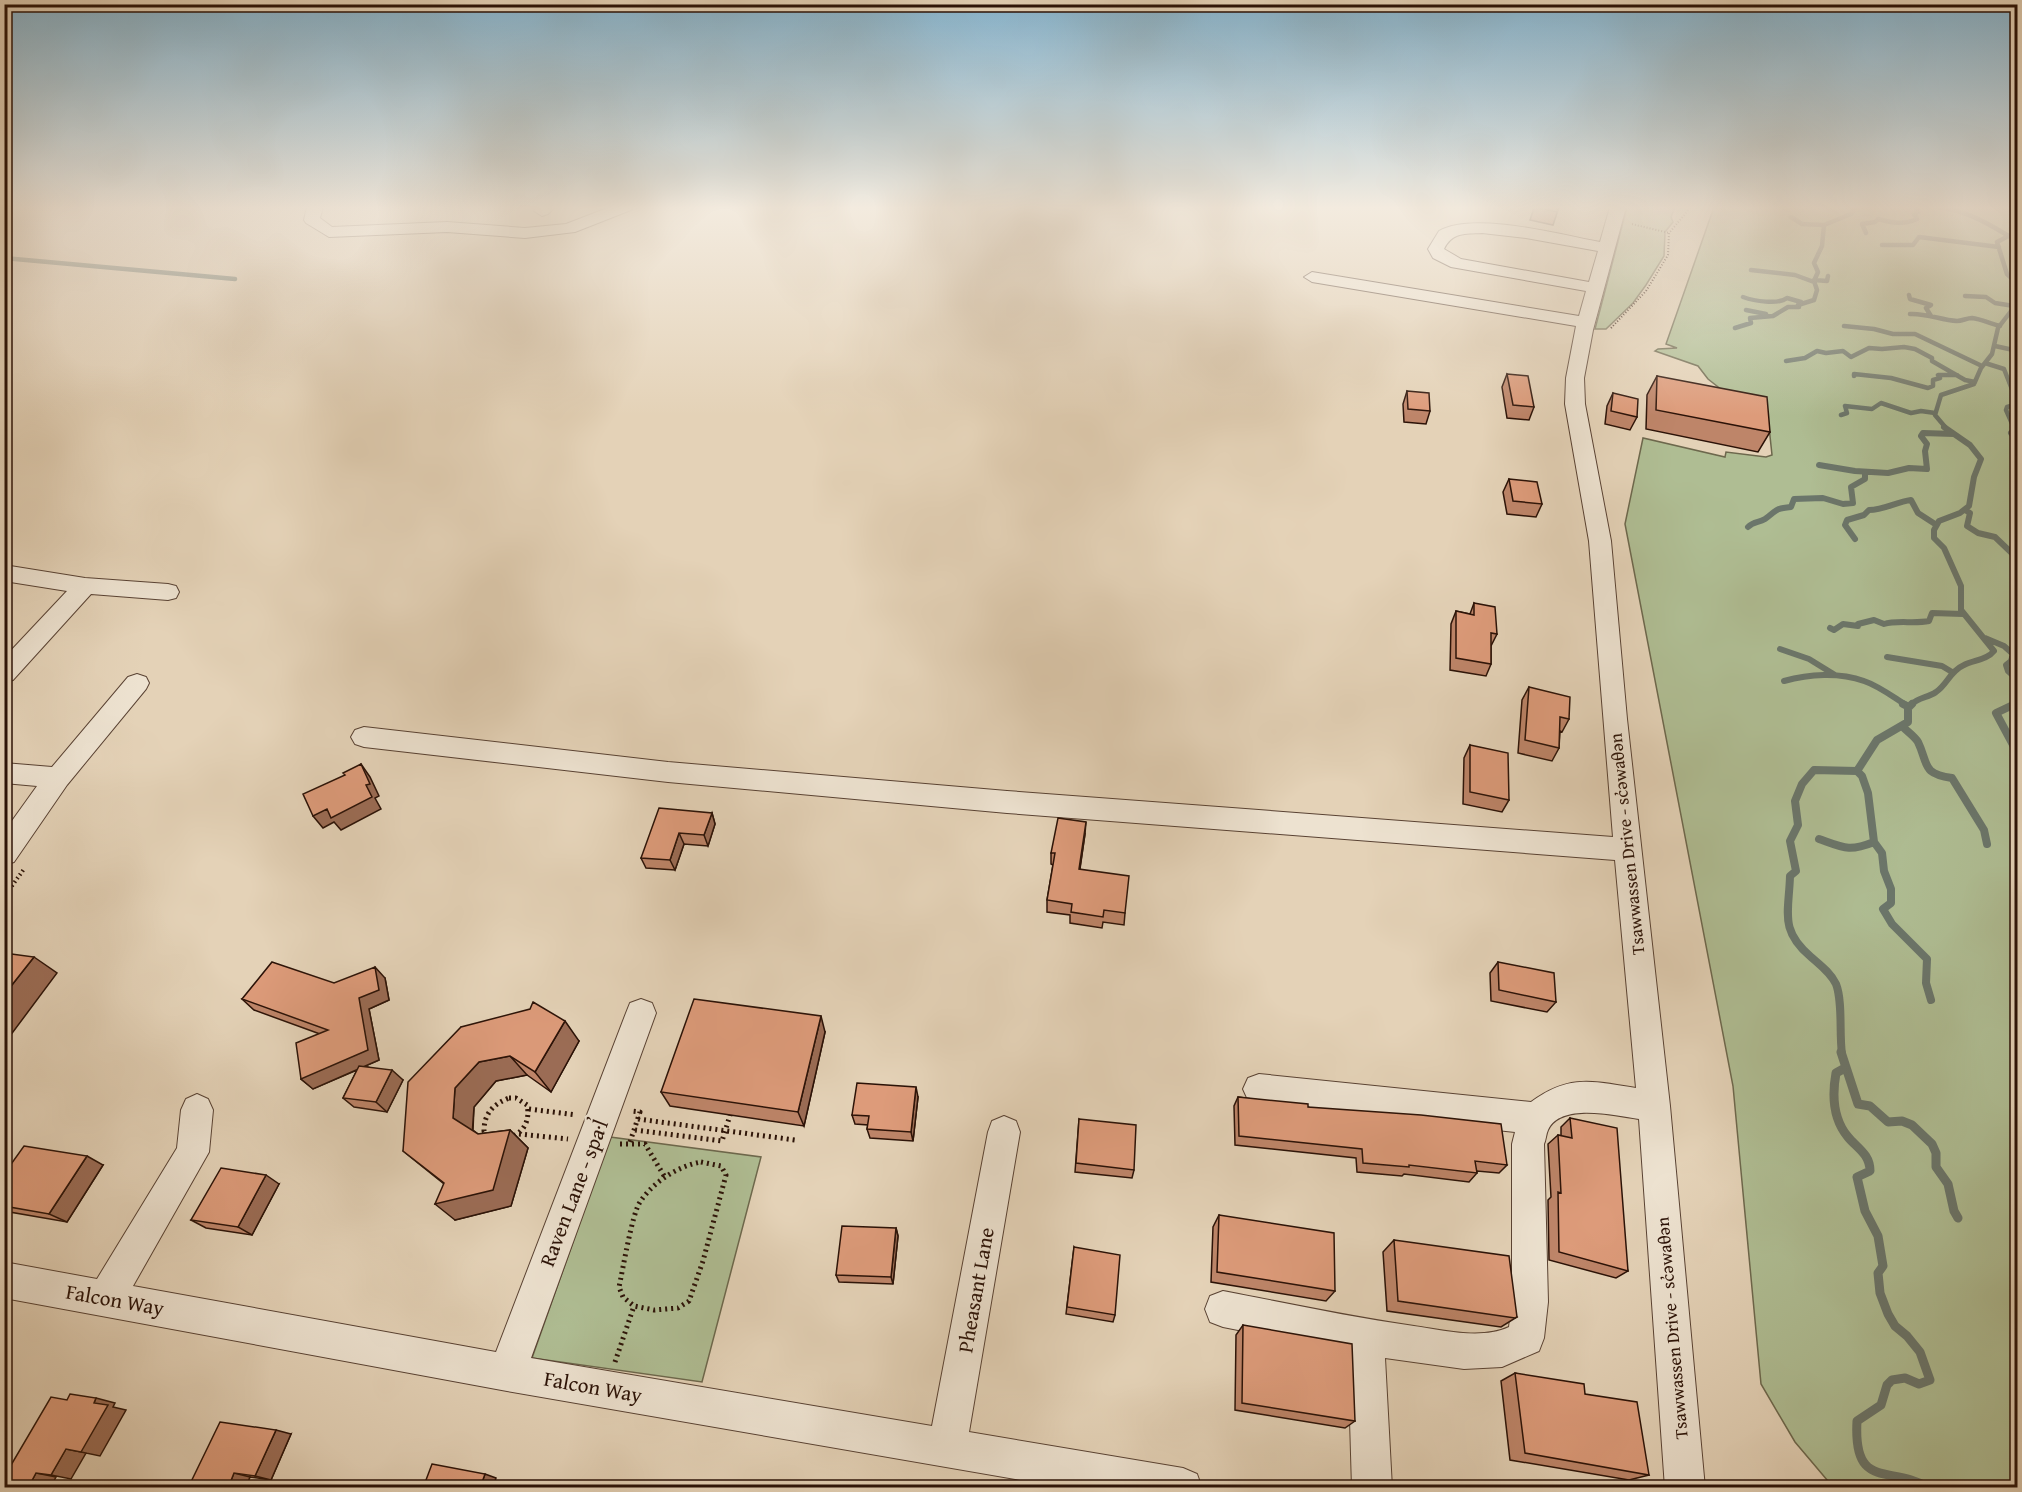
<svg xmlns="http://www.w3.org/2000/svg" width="2022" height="1492" font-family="'Gentium Book Plus',serif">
<rect width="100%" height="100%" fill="#e4d2b7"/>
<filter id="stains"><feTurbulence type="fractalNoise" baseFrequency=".00333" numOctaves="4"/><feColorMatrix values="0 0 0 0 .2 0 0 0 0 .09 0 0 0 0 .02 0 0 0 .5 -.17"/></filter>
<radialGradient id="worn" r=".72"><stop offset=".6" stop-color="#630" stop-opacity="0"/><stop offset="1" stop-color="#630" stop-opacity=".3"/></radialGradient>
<path fill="#afbd93" stroke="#6d684d" stroke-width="1.5" d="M1627,207H1675L1671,217L1673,222L1665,232L1664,256L1646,285L1633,303L1606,329H1595Z
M1714,207H2017V1487H1833L1795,1442L1761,1384L1733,1086L1625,524L1643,438L1725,457L1726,452L1766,457L1772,455L1769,427L1708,379L1698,366L1655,351L1658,349L1677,348L1666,344Z
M610,1137L761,1157L702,1382L532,1358Z"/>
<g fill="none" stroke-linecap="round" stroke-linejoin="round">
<path stroke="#6b766b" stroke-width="4.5" d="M1937,207C1964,210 1984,221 2007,235
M1791,217L1802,224L1824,225
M2018,231L1997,242L2007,274L2018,284
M1866,233L1862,224L1875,222L1878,219C1892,223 1904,225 1917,219L1914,214L1918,212L1915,207
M1882,245H1913L1919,237L1999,247
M4,258L235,279
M1751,270L1795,275L1814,282
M1814,280L1827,281L1828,276
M1909,295L1910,299L1931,305L1926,308L1931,316
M1965,296L1986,297L1995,303L2014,306
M1743,297C1754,301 1778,305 1787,298L1801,302
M1746,310L1766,314
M1910,314C1926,313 1941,320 1957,321C1962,321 1967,318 1972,318C1981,319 1991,324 2000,326
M1844,326L1874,329L1893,334H1915L1982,366
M1735,328L1751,323L1750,318L1773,316L1788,307H1799L1798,305L1814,300L1817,290L1814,281L1818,272L1814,263L1822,246L1824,225L1851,214L1856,207
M1995,346L2018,351
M1786,361L1805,358L1817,351L1826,353L1843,351L1851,357L1869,348L1882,349L1904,347L1915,349L1932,358V361L1965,380L1975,382
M1985,363L2004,369L2013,392L2018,396
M1854,376V374L1891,378L1928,388L1933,386V380L1940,378L1938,375H1957
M1841,415L1847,413L1845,406L1872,409L1881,403L1911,413L1921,411L1935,413
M1946,428L1935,415L1941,395L1974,384L1981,368L1992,354L1998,328L2018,302
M2014,428L2006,410L2007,407L2018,404"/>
<path stroke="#6b766b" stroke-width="6" d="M2013,427L2015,430L2011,433L2018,441
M1819,465L1855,471L1888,473L1909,468L1927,469L1925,451L1927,444L1921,436L1923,433L1954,434
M1965,510L1970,513L1967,526L1978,533L1995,537L2018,559
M1748,527C1754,521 1759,523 1765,519C1778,510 1773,509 1791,507L1794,499L1823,498L1843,504L1853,503L1851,487L1865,479V472
M1855,539L1845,525L1847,520L1864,515L1869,510C1884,510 1896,502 1911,500L1918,513L1935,524
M1830,628L1834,630L1843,624L1858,626V624L1874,620L1884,624C1896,620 1915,624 1929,621L1932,613L1963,614
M1985,638L2004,646L2013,654L2011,661L2006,665L2008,671L2018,680
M1780,649L1809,659L1835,675
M1887,657L1942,666L1952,672
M1784,681C1809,674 1839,672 1864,681C1879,686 1893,697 1906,705
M1911,705C1918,697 1928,698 1936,692C1947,685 1950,671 1964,665C1974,660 1987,660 1994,651L1961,610V586L1944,548L1934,538V530L1939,521L1960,513L1969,506L1974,477L1981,459L1970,445L1944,427
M2012,705L2018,702"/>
<path stroke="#6b766b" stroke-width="8" d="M1903,704L1909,707
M2015,704L1996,713L2018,754
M1904,728C1908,732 1915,737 1918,742C1929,765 1921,773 1952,778L1984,830L1987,844
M1857,771L1862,776L1868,793L1874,842L1882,853L1884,871L1891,889V903L1883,909L1892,924L1927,959L1926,983L1931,1000
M1819,839C1844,848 1849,852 1874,842
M1842,1054C1839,1033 1843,1002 1836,984C1830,972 1820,965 1811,957C1779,930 1789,912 1790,876L1796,871L1790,841L1798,825L1795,801L1802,784L1814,770L1857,771L1877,740L1908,722V708L1912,704"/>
<path stroke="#6b766b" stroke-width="9" d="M1841,1052L1858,1104L1870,1106L1888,1122L1902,1121L1912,1125L1932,1144L1936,1153V1167L1948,1184L1954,1211L1958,1218
M1845,1068L1836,1073C1832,1095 1833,1119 1848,1137C1857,1148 1870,1154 1870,1171L1857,1177L1865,1211L1878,1236L1883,1266L1878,1273L1880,1293L1888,1314L1895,1326L1907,1336L1920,1352L1930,1380L1919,1384L1905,1378L1892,1380L1887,1385L1881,1405L1857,1421C1853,1492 1891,1464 1929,1488"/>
<defs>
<path id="minor" d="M307,207H323L320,218L332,227L447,222L525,228L566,224L610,207H633L631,210L575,232L525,238L447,232L329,237L306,223L304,220Z
M537,207H555L548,214L542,216L534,211Z
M1610,207H1626L1593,330L1584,378L1585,404L1611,541L1627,719L1670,1106L1705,1488H1665L1639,1119C1616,1116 1561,1102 1548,1130C1546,1134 1546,1140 1544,1144L1548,1302L1544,1338L1539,1351L1502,1367L1464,1369L1385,1358L1392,1488H1352L1348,1352L1223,1327L1210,1322L1205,1309L1210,1296L1223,1291C1286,1303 1350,1317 1414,1326C1443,1330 1481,1340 1509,1327L1512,1302V1144L1515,1132L1259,1104L1248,1100L1243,1089L1248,1078L1259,1074L1531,1102C1569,1074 1592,1081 1636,1088L1615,860L1007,813L668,782L364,747L355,744L351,737L355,730L364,727L668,762L1007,791L1613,837L1589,541L1565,404L1566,378L1576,326L1312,282L1304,277L1312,272L1579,316L1586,291L1451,267L1433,258L1428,249L1439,231C1474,211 1561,235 1600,242ZM1482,233L1526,238L1598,251L1589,282L1461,259L1444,249C1452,232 1465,234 1482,233Z
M4,565L85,578L168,584L176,586L179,592L176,598L168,600L91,594L13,680L4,683V658L67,591L4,581Z
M137,674L146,677L149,683L146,689L67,785L14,862L4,865V832L37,786L4,783V763L52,767L128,677Z
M641,999L652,1003L656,1013L531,1358L932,1426L988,1132L992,1121L1004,1116L1016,1121L1020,1132L969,1432L1183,1468L1197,1474L1202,1488H1067L507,1391L4,1298V1262L97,1279L177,1148L181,1110L186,1099L197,1094L208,1099L213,1110L209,1152L133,1286L496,1352L626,1013L630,1003Z"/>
</defs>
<use href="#minor" stroke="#594233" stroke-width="2"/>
<path stroke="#2b1207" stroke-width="2" stroke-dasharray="1 2" stroke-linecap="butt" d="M1632,224L1669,233
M1611,328L1646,291L1668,255L1669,233L1691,207"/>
<path stroke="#2b1207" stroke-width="4" stroke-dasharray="1.5 3" stroke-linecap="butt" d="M4,897L24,869"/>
<path stroke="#2b1207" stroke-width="5" stroke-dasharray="2 4" stroke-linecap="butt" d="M509,1098H516L527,1105C532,1128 515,1141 493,1140L484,1131C484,1114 493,1104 509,1098Z
M529,1109L576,1115
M638,1119L795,1140
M635,1130L722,1141L731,1112
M519,1134L568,1139
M630,1142L640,1112L631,1111
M620,1144H645L666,1179
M701,1162L721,1166L726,1175L703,1261L689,1301L678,1308L654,1310L634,1306L623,1297L619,1287C623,1269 632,1214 640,1202C653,1182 678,1166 701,1162Z
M615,1362L634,1306"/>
<use href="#minor" fill="#ede2d0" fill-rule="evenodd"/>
</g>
<path fill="#be8569" stroke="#2b1207" stroke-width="1.5" d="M1559,207L1553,225L1530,220L1534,208Z
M1507,374L1534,407L1529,420L1507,418L1502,387Z
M1657,376L1770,432L1758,452L1646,429L1647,395Z
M1407,391L1430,411L1426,424L1404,422L1403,404Z
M1613,393L1637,417L1630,430L1605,424L1607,406Z
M1509,479L1542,504L1536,517L1507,514L1503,492Z
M1474,603L1497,634L1491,646V664L1486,676L1450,670L1451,624L1456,611L1470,614Z
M1529,687L1569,719L1562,732L1560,731L1559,748L1552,761L1518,753L1522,700Z
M1470,745L1509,800L1502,812L1463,804L1464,758Z
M712,813L715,824L708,846L684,844L675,870L646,868L641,858Z
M1085,834L1080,869L1125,913L1124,925L1103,922L1102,928L1070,923V915L1047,912V900L1053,865L1051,864V853Z
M1498,962L1556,1002L1547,1012L1491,1001L1490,973Z
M385,978L389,1000L369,1009L379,1060L365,1066L403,1080L387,1112L354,1107L343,1098L357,1070L313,1089L301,1079L320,1034L254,1010L242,999L334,983Z
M461,1027L579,1041L551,1092L527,1075L496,1081L474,1107L473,1130L478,1134L510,1130L528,1148L511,1206L455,1220L444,1184L403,1151Z
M825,1032L804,1126L670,1106L661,1092Z
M918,1097L913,1141L870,1138L867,1129L868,1125L855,1124L852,1115Z
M1238,1097L1308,1107L1507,1165L1499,1173L1477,1171V1173L1469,1182L1404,1174L1402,1176L1357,1172L1356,1158L1235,1145L1234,1106Z
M1570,1118L1628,1271L1616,1278L1549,1260L1548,1200L1551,1197L1548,1144L1558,1135L1561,1136V1127Z
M1079,1119L1134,1170L1132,1178L1075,1172Z
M103,1165L67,1222L4,1211V1174Z
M279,1184L252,1235L206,1228L191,1220Z
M1219,1215L1335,1291L1326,1301L1211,1282L1213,1227Z
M896,1228L898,1236L893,1284L839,1282L836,1275Z
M1394,1240L1517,1317L1501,1327L1387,1311L1383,1252Z
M1074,1247L1115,1315L1113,1322L1066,1314Z
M1243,1325L1355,1421L1345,1428L1235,1410L1236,1335Z
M1515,1373L1585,1394L1649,1475L1629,1480L1510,1460L1501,1381Z
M291,1434L271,1480L250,1477L245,1488H188Z"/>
<path fill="#9b6c55" stroke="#2b1207" stroke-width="1.5" d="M361,764L370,777L379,796L375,798L381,809L341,830L334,822L323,828L313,816Z
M712,813L715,824L708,846L704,835Z
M1086,822L1085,834L1078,881L1079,869Z
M679,833L684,844L675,870L670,860Z
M34,957L57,973L4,1044V995Z
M375,967L385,978L389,1000L369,1009L379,1060L313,1089L301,1079L359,998Z
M821,1016L825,1032L804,1126L798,1112Z
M565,1021L579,1041L551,1092L535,1072Z
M510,1056L527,1075L496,1081L474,1107L472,1136L453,1118L455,1088L479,1062Z
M392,1070L403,1080L387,1112L376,1102Z
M916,1087L918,1097L913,1141L911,1132Z
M510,1130L528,1148L511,1206L455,1220L435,1204Z
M87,1156L103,1165L67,1222L49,1214Z
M266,1175L279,1184L252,1235L238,1227Z
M896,1228L898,1236L893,1284L891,1277Z
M96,1398L115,1403L113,1407L126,1410L100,1456L81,1452L94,1403Z
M276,1430L291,1434L271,1480L255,1476Z
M66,1449L86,1453L71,1479L51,1475Z
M36,1473L56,1477L50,1488H28Z
M234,1473L250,1477L245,1488H228Z
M485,1474L496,1478L493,1488H480Z"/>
<path fill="#dd9b7a" stroke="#2b1207" stroke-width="1.5" d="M1534,207H1559L1557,212Z
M1507,374L1528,376L1534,407L1513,405Z
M1657,376L1767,397L1770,432L1656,410Z
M1407,391L1429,393L1430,411L1408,409Z
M1613,393L1638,399L1637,417L1611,411Z
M1509,479L1537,482L1542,504L1513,501Z
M1474,603L1495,607L1497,634L1491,633V664L1456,658V611L1474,615Z
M1529,687L1570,697L1569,719L1560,717L1559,748L1525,740Z
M1470,745L1508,753L1509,800L1470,792Z
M361,764L370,784L366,785L372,797L331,818L327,809L313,816L303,794L345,775L343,773Z
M659,808L712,813L704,835L679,833L670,860L641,858Z
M1058,818L1086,822L1079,869L1129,876L1125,913L1104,910L1103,917L1071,912L1072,904L1047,900L1055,853H1051Z
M4,953L34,957L4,995Z
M272,962L334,983L375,967L379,990L359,998L368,1050L301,1079L296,1043L328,1030L242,999Z
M1498,962L1554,973L1556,1002L1499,990Z
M694,999L821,1016L798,1112L661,1092Z
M533,1002L565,1021L535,1072L510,1056L479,1062L455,1088L453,1118L478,1134L510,1130L493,1190L435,1204L444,1183L403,1151L408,1082L461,1027L530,1009Z
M359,1066L392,1070L376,1102L343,1098Z
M857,1083L916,1087L911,1132L867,1129L869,1116L852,1115Z
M1238,1097L1308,1104V1107L1421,1115L1501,1124L1507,1165L1475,1161L1477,1173L1409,1165V1167L1363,1163L1362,1149L1239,1136Z
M1570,1118L1617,1128L1628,1271L1559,1252L1558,1192L1561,1193L1558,1135L1572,1138Z
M1079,1119L1136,1125L1134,1170L1076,1163Z
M24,1146L87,1156L49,1214L4,1206V1174Z
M221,1168L266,1175L238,1227L191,1220Z
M1219,1215L1334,1233L1335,1291L1217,1272Z
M842,1226L896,1228L891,1277L836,1275Z
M1394,1240L1509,1256L1517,1317L1515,1318L1398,1301Z
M1074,1247L1120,1255L1115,1315L1067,1307Z
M1243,1325L1352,1344L1355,1421L1242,1403Z
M1515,1373L1584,1384L1585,1394L1637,1402L1649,1475L1525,1453Z
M70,1394L96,1398L94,1403L108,1405L81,1452L66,1449L51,1475L36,1473L28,1488H4V1477L51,1397L67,1400Z
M220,1422L276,1430L255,1476L234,1473L228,1488H188Z
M432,1464L485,1474L480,1488H423Z"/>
<linearGradient id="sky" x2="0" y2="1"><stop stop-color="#87b6d1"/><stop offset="0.5" stop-color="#f3ebdf"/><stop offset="1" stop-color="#f3ebdf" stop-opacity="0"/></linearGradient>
<rect width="2022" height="416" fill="url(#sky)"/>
<g text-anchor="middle" stroke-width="4.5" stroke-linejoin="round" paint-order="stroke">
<g font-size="18" fill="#2b1207" stroke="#ede2d0">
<text transform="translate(1627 844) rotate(-96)" y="6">Tsawwassen Drive - sc̓əwaθən</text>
<text transform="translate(1672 1328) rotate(-95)" y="6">Tsawwassen Drive - sc̓əwaθən</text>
</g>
<g font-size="21" fill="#2b1207" stroke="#ede2d0">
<text transform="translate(574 1193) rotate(-69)" y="7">Raven Lane - spa·l̓</text>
<text transform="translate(976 1290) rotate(-80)" y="7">Pheasant Lane</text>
<text transform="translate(115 1300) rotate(10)" y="7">Falcon Way</text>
<text transform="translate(593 1387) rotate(10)" y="7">Falcon Way</text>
</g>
</g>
<rect width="2022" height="1492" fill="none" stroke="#e4d2b7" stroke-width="24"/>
<rect x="6" y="6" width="2010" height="1480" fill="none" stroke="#2b1207" stroke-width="3"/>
<rect x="12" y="12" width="1998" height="1468" fill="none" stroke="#2b1207" stroke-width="1.5"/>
<rect width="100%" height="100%" filter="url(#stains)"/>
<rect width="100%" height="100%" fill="url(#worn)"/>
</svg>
